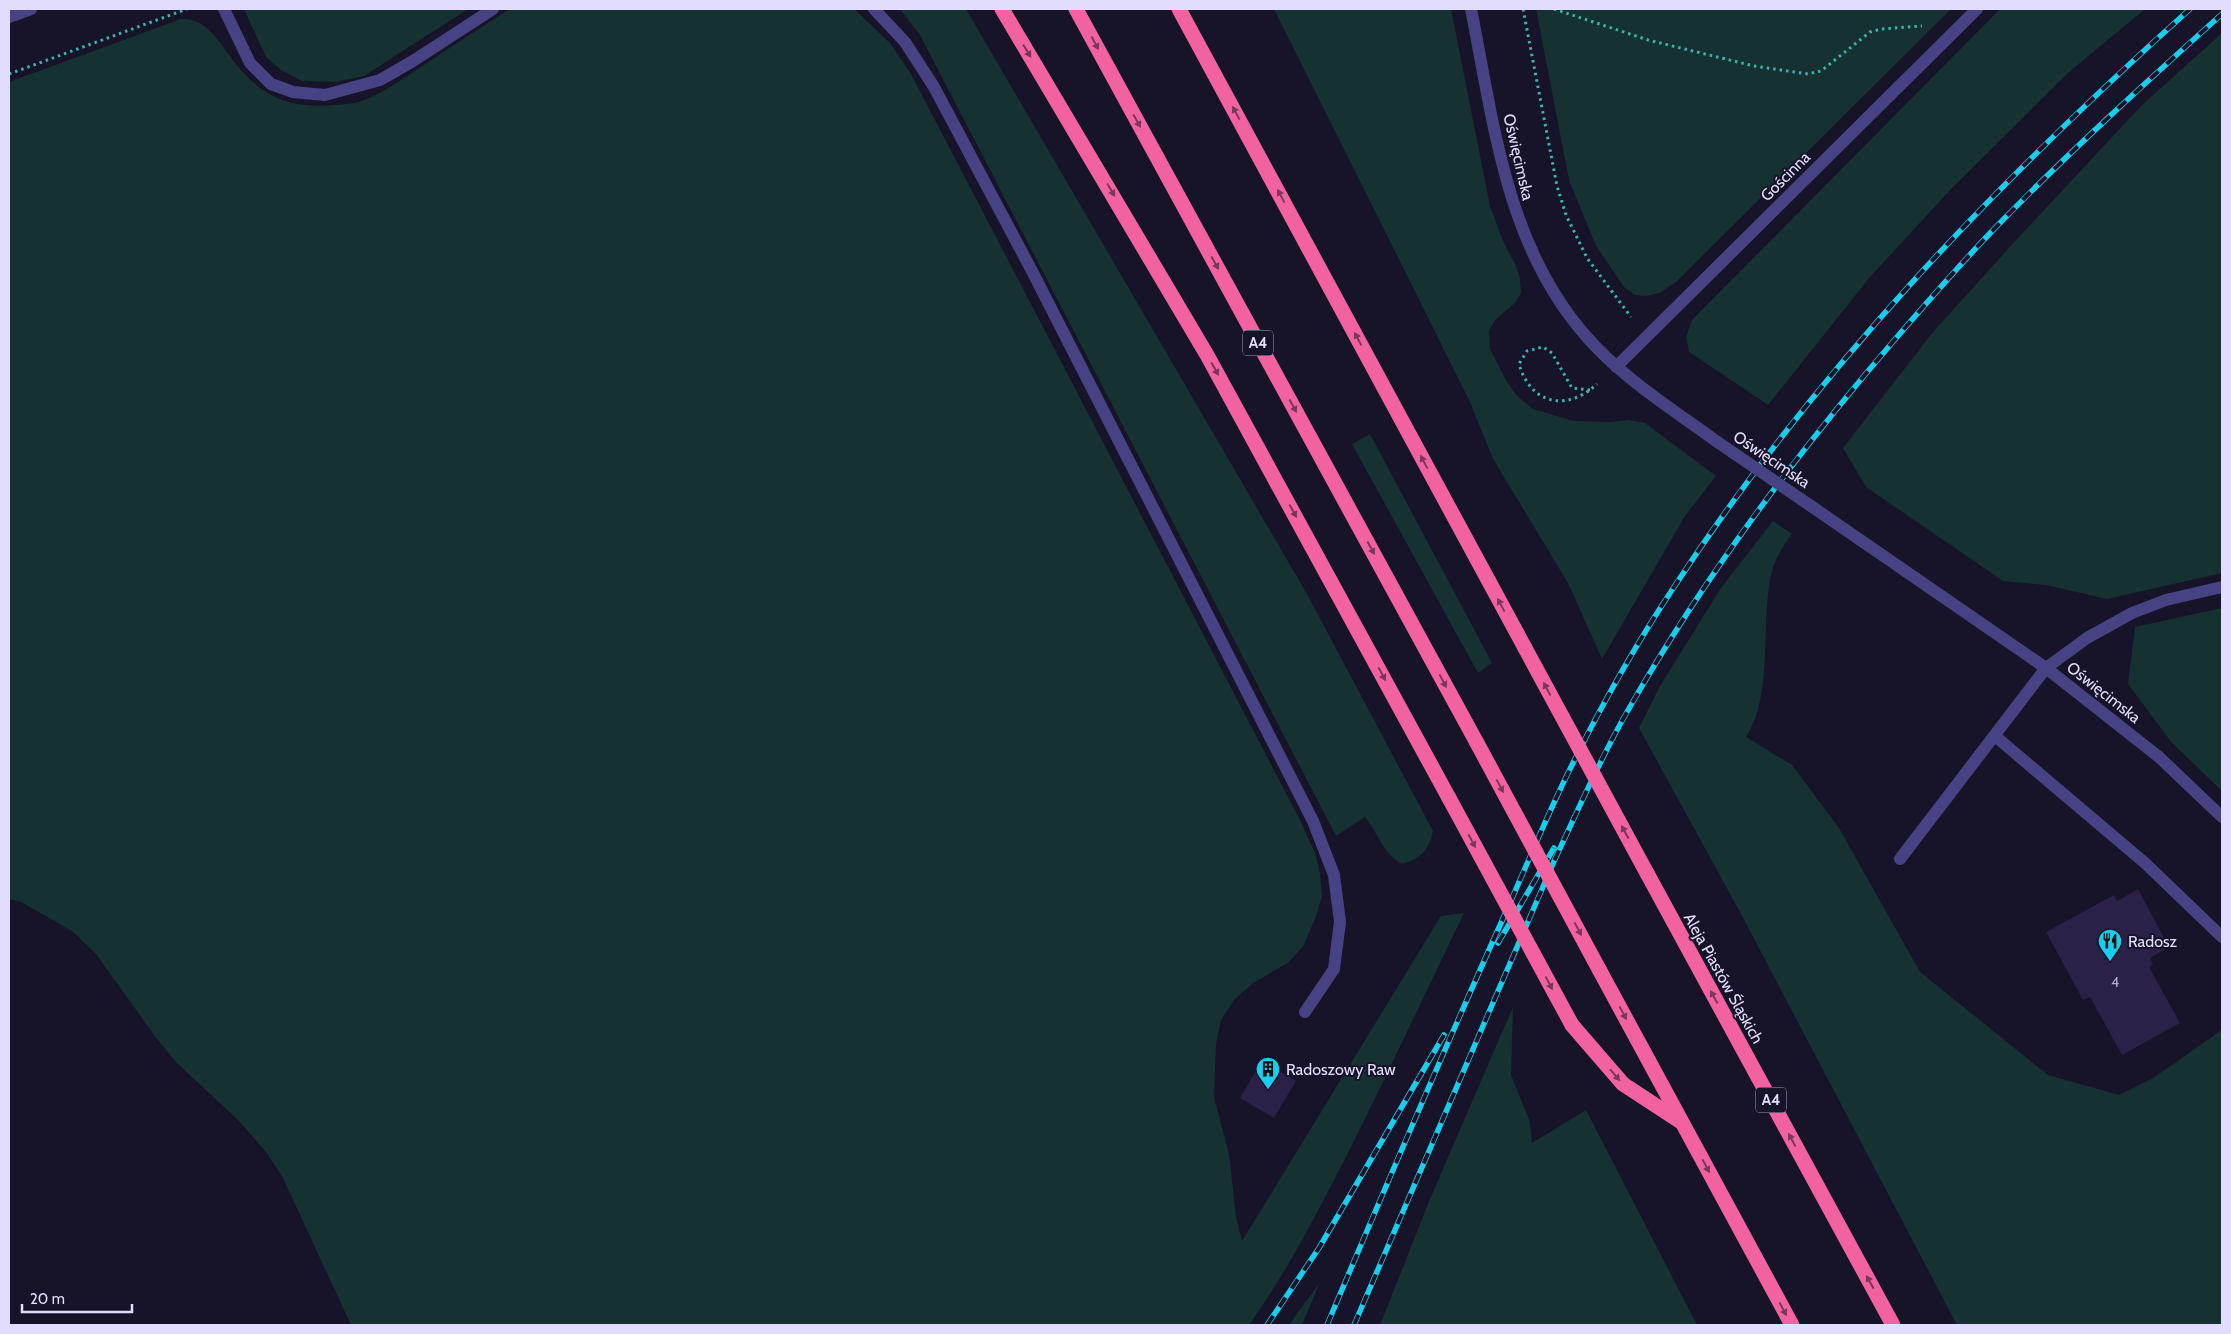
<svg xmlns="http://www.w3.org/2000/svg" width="2231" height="1334" font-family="Cabin,sans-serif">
<rect width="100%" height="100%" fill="#171328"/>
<path fill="#163132" d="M244,9H468L364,76L335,82L302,81L281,70L266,57Z
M510,9H854L890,43L911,74L1300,820L1315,853L1320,873L1322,896L1316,916L1304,945L1289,962L1252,984L1235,999L1221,1020L1216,1044L1214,1097L1229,1154L1236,1217L1242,1241L1441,916L1464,913C1425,994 1387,1075 1347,1155C1317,1213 1287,1272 1249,1325H351L282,1176L266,1152L239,1121L176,1062L157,1039L96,954L72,931L21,902L9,899V82L181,19C209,18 220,45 236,64C264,99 293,109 336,105C344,104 354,104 362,101C383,93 402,79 421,67C450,47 480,28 510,9Z
M900,9H966L1307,594L1433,831C1428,851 1422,858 1402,864C1382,853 1379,834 1365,817L1336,836L920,35Z
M1274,9H1451L1490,206L1503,241L1516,266L1520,279L1521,293L1515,303L1495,320L1489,331L1490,349L1507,382L1517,396L1533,409L1574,421L1610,422L1629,420L1645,423L1716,476L1685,516L1602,659L1568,583L1493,459L1470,402Z
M1536,9H1951L1676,282L1660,293L1646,296L1635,295L1624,287L1596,246L1569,180Z
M2000,9H2145L2069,72L1951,189L1870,277L1768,405L1689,352L1686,337L1692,320Z
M2222,33V573L2107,599L2046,585L2003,581L1866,487L1843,448L1933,332L2018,238L2142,105Z
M1370,434L1492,663L1478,673L1352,444Z
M1773,521L1792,534C1784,545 1775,558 1772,571C1759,623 1775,691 1746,737L1792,765L1839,828L1920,972L2048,1075L2119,1095L2153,1078L2222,1030V1325H1957L1740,912L1639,728L1660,686L1721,588Z
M2222,608V791L2172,743L2128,684L2135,627Z
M1513,1007L1511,1075L1530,1122L1532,1143L1586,1110L1697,1325H1380L1430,1199Z
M1320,1282L1302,1325H1289Z"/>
<path fill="#2a2048" d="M2138,889L2169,947L2150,958L2153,964L2149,967L2180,1023L2122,1055L2090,997L2083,1000L2046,932L2114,895L2117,901Z
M1262,1061L1296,1081L1274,1118L1240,1098Z"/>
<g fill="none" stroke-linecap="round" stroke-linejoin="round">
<path stroke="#3bb2af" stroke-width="3" stroke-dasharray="2.5 4" stroke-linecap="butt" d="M1523,9L1557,186L1566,215L1587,258L1631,317
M1554,9L1648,40L1754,66L1808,74L1821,71L1870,32L1881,29L1922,26
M9,74L187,9
M1590,390L1572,388L1552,353L1543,347L1527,351L1519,364C1531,405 1567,412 1597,384"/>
<path stroke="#474283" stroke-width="12" d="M224,9L250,63L271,84L293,92L325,95L380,80L413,61L493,9
M874,9L905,42L934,87L1032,271L1313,821L1334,875L1340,922L1334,969L1305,1012
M1471,9C1495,129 1507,256 1597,348C1632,384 1675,411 1716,441
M9,17L31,9
M1616,367L1977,9
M1811,506L2046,668L2159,757L2222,817
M1995,736L2145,863L2222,937
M1900,859L2046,668L2087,638L2132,613L2166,600L2222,587"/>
<path stroke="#f262a1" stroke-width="15" d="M1002,9L1207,355L1449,798
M1076,9L1477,743
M1179,9L1525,648
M1648,875L1893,1325
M1600,971L1792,1325
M1572,1025L1623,1084L1681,1122"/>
<defs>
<path id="rail" d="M1498,943L1554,848
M1267,1325L1319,1248L1444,1035
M1327,1325C1385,1188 1444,1050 1505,914C1527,865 1547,815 1571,767C1601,706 1636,644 1674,587C1816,370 1998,181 2190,9
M1354,1325L1555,859C1578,810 1600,759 1627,712C1703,578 1796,454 1897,337C1929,300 1962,262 1996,227C2068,153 2145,83 2222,14"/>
</defs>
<use href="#rail" stroke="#19ceec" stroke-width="5.5"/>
<use href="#rail" stroke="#171328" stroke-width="4" stroke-dasharray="11" stroke-linecap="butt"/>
<path stroke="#474283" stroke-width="12" d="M1716,441L1811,506"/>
<path stroke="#f262a1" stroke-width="15" d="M1525,648L1648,875
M1477,743L1600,971
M1449,798L1572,1025"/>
</g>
<defs><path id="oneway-solid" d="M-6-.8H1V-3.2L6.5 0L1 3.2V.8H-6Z" transform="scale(1.25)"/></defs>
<g fill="#7a375e">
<use href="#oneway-solid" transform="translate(1095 43) rotate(62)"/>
<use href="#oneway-solid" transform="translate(1027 51) rotate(59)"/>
<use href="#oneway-solid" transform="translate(1236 113) rotate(-118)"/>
<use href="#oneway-solid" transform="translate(1137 121) rotate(61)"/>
<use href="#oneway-solid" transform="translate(1111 190) rotate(60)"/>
<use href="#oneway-solid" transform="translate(1281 196) rotate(-118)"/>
<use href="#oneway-solid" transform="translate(1215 263) rotate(61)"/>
<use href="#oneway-solid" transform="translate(1358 339) rotate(-118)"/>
<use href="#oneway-solid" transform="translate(1215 369) rotate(61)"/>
<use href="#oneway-solid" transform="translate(1293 406) rotate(61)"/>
<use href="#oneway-solid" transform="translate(1424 462) rotate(-118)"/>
<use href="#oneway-solid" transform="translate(1293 511) rotate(61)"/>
<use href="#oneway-solid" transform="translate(1371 548) rotate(61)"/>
<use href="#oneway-solid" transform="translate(1501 605) rotate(-118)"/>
<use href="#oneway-solid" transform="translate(1382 674) rotate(62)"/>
<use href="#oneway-solid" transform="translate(1443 681) rotate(62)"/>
<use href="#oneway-solid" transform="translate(1547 689) rotate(-118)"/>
<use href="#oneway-solid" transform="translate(1500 786) rotate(62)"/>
<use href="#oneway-solid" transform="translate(1625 832) rotate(-119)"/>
<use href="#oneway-solid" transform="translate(1472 841) rotate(62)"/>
<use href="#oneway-solid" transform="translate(1578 929) rotate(62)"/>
<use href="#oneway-solid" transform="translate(1549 983) rotate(62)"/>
<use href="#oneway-solid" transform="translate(1714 997) rotate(-119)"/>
<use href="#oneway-solid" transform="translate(1623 1013) rotate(62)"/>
<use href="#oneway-solid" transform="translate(1615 1075) rotate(49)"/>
<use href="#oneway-solid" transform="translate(1792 1140) rotate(-118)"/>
<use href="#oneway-solid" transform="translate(1706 1166) rotate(62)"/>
<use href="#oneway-solid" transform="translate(1870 1282) rotate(-119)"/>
<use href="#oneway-solid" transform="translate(1783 1309) rotate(62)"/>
</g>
<defs>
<symbol id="restaurant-pin" viewBox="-11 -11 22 30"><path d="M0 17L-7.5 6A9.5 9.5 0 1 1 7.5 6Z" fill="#19ceec" stroke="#171328"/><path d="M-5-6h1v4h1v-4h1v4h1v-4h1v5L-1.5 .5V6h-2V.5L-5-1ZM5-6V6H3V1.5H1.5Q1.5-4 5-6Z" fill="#111"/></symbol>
<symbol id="building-pin" viewBox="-11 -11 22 30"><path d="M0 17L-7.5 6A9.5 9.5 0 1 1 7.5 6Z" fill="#19ceec" stroke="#171328"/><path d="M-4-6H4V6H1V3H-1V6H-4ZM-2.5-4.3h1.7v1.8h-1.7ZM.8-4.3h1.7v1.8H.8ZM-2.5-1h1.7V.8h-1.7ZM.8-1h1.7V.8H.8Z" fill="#111"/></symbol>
</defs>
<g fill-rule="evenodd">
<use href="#restaurant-pin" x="2096" y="927" width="28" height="38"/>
<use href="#building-pin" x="1254" y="1055" width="28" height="38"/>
</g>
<g text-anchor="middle" stroke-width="4" stroke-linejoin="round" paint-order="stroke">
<g font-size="14" fill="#b4aecf">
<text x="2115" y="987">4</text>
</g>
<g fill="#171328" stroke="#a5a0bc" stroke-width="1">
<rect x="1243" y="330.5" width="30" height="25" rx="4"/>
<rect x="1756" y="1087.5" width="30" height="25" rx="4"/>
</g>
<g font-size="15" font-weight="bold" fill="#e2ddfc">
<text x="1258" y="348">A4</text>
<text x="1771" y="1105">A4</text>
</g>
<g font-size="16" fill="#e2ddfc" stroke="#171328">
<text transform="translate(1519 157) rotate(77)" y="6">Oświęcimska</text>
<text transform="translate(1785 176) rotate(-45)" y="6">Gościnna</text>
<text transform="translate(1772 459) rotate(34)" y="6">Oświęcimska</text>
<text transform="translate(2104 692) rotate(38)" y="6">Oświęcimska</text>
<text transform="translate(1724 978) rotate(61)" y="6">Aleja Piastów Śląskich</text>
</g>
<g font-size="16" fill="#e2ddfc" stroke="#171328" text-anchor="start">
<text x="2128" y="947">Radosz</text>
<text x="1286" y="1075">Radoszowy Raw</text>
</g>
</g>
<rect width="2231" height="1334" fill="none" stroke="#e2ddfc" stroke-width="20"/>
<path d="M22 1304v8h110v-8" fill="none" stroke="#e2ddfc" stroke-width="2.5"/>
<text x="30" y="1304" font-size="15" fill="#e2ddfc" stroke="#171328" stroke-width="4" paint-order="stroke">20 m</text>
</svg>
